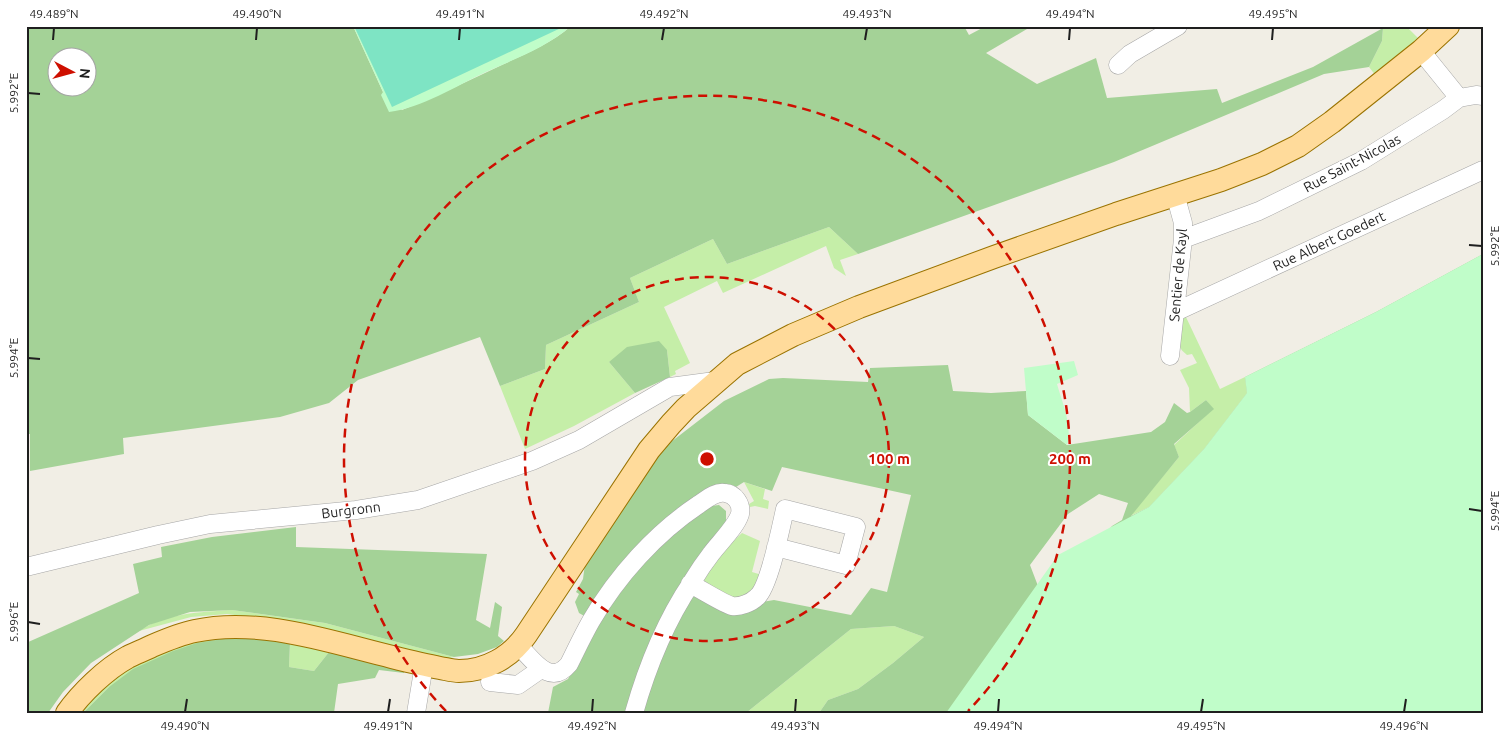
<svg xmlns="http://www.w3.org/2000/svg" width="1509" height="739" font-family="Ubuntu,sans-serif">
<rect width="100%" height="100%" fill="#f1eee5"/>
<path fill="#c5eea8" d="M1386,26H1406L1420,40L1376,76L1369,67L1382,41L1383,28Z
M829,227L858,254L840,260L846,276L834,268L826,246L723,293L717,281L664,307L690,363L675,371L676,374L670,377L667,350L609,362L635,393L574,426L525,449L500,386L545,369L546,345L639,302L630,278L713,239L727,264Z
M1185,315L1220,389L1245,377L1247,393L1204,449L1149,507L1130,516L1179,457L1174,445L1213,409L1206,400L1190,412L1189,388L1180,370L1197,363L1192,354L1187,355C1185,353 1182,351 1181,349C1177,340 1179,322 1185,315Z
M744,482L765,489L763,499L769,501L768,509L755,506L750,507L749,504L754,501Z
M742,533L760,541L752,572L762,575L753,593L730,600L704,582C705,565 730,545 742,533Z
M232,610L325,623L454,657L443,660L265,619L227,614L191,617L139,631C166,613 200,612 232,610Z
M894,626L924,637L893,663L858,689L828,700L819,713H746L851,629Z
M265,635L329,652L314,671L289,667L290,644L109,687L83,713H80L102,690L132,665L195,639Z"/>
<path fill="#a4d297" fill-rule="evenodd" d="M26,26H353L383,92L402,110C437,96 470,80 504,64C527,53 552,43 571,26H964L969,35L986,26H1032L986,53L1037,84L1096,58L1107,98L1217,89L1222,103L1313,67L1383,28L1382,41L1369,67L1324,74L1114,162L858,254L829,227L727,264L713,239L630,278L639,302L546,345L545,369L500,386L480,337L358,380L329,403L280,417L123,438L124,454L30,471V434H26ZM58,58H88V88H58Z
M1483,254L988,713H819L828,700L858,689L893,663L924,637L894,626L851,629L746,713H548L553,687L568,679L598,623L649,554L692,515L711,506L719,505L726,511V523L690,584L744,605L774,600L851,615L871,588L887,592L911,495L782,467L772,491L744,482L736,487C726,482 721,484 712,489L586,617L579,613L575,602L579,594L576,592L583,579L585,564L658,452L724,401L769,379L783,378L868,382L870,368L948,365L953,391L991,393L1026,391L1028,415L1067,445L1151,432L1165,422L1174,403L1187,413L1190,412L1206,400L1214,409L1174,444L1179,457L1131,516L1149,507L1204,449L1247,393L1245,377L1376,312ZM1099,494L1128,503L1122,520L1112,526L1046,607L1030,565L1068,514Z
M659,341L667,350L670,377L635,393L609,362L627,347Z
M296,527V547L487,554L476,620L490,628L495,602L502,607L498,636L504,641L497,647L478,654L454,657L325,623L232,610L190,612L149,625L91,663L63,692L48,713H26V643L139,593L133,564L162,557L161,547L212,537Z
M228,638H259L290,643L289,667L314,671L329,652L405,668L404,673L379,670L375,678L338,684L334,713H83L109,687L133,669L173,651L197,643Z"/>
<path fill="#c0fdc9" d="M353,26H571C547,47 515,59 486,72C456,86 422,108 389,112L381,95L383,92Z
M1483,254V713H946L1058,555L1149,507L1204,449L1247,393L1245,377L1376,312Z
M1074,361L1078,375L1057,384C1062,402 1073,427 1067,445L1028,415L1024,368Z"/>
<path fill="#7ee4c4" d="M354,26H563V27L392,107Z"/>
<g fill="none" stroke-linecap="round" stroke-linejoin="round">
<defs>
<path id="minor" d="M1421,51L1459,98
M1118,65L1130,54L1178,26
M1183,239L1259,211L1361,161L1443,110L1459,98L1476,95L1483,96
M1175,312L1483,170
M1170,356L1183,239V223L1175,194
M26,567L158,535L210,524L356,510L418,500L532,461L579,440L670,387L715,381
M690,584C699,588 724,604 732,606C740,607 751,603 757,597C769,587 781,527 785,509L856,527L846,565L776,547
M519,646C533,660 550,687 569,664C576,650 583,635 591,621C617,576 656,533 698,505C706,500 715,491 725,493C735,494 742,504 740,514C736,527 719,543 711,554C704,563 698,572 692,582C665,622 647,667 634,713
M490,682L518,685L541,669
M416,713L424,665"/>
<path id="major" d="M67,713C81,693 106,669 128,657C136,653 144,650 152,646C166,640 180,634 195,631C259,617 330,642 392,657C408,661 424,665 440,668C446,669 453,671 459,671C486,671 511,657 526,635L649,450L671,424L686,408L737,364L793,335L859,307L994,257L1116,214L1221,180L1262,164L1298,146L1332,122L1421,51L1448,26"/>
</defs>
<use href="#minor" stroke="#a6a6a6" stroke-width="19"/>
<use href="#major" stroke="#9a7300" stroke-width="24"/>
<use href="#minor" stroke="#fff" stroke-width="18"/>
<use href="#major" stroke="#ffdb9b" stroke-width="22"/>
</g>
<path fill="none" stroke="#1f1f1f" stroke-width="2" d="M53,40L54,28M256,40L257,28M459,40L460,28M662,40L664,28M865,40L867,28M1069,40L1070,28M1272,40L1273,28M28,93L40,94M1469,245L1482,246M28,358L40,359M1469,509L1482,511M28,622L40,624M185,712L187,699M388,712L390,699M592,712L593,699M795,712L796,699M998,712L999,699M1201,712L1203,699M1404,712L1406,699"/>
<g fill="none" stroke="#ce0f00" stroke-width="2.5" stroke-dasharray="9 6">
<circle cx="707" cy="459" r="182"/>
<path d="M446 711A363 363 0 1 1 968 711"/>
</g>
<g text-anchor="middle" stroke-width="4" stroke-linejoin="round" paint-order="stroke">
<g font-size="14" fill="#1f1f1f" stroke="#fff">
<text transform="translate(1352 163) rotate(-28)" y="5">Rue Saint-Nicolas</text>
<text transform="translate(1329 241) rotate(-25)" y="5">Rue Albert Goedert</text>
<text transform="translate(1178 275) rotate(-85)" y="5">Sentier de Kayl</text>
<text transform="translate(351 510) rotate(-7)" y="5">Burgronn</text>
</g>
</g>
<circle cx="707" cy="459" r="8" fill="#ce0f00" stroke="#fff" stroke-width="2.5"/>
<g font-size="15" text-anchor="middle" font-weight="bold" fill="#ce0f00" stroke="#fff" stroke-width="4" stroke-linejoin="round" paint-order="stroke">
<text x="889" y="464">100 m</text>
<text x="1070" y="464">200 m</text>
</g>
<rect width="1509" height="739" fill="none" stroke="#ffffff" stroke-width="55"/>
<g transform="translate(72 72) rotate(96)"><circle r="24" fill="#ffffff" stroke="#a5a5a5"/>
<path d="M0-4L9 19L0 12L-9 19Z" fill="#ce0f00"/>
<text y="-8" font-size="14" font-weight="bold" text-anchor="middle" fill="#1f1f1f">N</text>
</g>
<rect x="28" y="28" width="1454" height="684" fill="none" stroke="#1f1f1f" stroke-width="2"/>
<g font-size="12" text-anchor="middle" fill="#1f1f1f">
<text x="54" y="18">49.489°N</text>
<text x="257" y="18">49.490°N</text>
<text x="460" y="18">49.491°N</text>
<text x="664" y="18">49.492°N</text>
<text x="867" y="18">49.493°N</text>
<text x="1070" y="18">49.494°N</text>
<text x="1273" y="18">49.495°N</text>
<text transform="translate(14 93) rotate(-90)" y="4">5.992°E</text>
<text transform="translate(1495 246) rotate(-90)" y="4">5.992°E</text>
<text transform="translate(14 358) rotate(-90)" y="4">5.994°E</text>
<text transform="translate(1495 511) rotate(-90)" y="4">5.994°E</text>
<text transform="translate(14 622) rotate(-90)" y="4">5.996°E</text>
<text x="185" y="730">49.490°N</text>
<text x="388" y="730">49.491°N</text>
<text x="592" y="730">49.492°N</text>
<text x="795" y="730">49.493°N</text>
<text x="998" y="730">49.494°N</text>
<text x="1201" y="730">49.495°N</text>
<text x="1404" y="730">49.496°N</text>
</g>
</svg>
